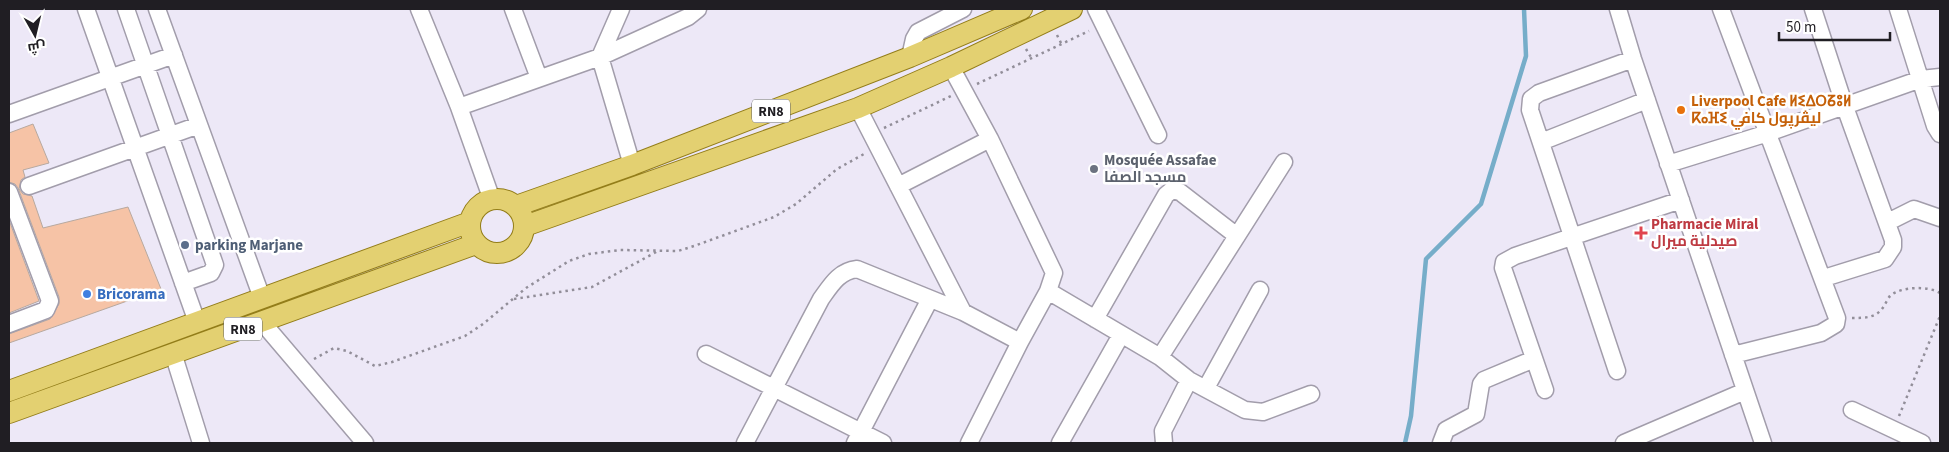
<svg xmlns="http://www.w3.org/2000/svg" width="1949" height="452" font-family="'Source Sans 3',Cairo,'Noto Sans Tifinagh',sans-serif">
<rect width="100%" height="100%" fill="#ede8f7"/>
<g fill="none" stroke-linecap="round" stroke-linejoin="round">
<path stroke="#76adc9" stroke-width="4.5" d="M1405,443L1411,416L1426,259L1481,204L1526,56L1524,9"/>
</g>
<path fill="#f6c3a6" stroke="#b7a9a0" d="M33,124L49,163L23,170L25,177L21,180L19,189L23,194L32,196L43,228L128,207L161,289L9,343V334L50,319L59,304V297L18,188L15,184L9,182V133Z
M9,220L39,301L9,313Z"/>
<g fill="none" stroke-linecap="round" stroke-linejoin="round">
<defs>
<path id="minor" d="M86,9L197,322
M126,9L215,265L211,273L183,283
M157,9L262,298
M419,9L459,107L492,200
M513,9L539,78
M621,9L600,57L632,165
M1096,9L1158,135
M1618,9L1633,59L1763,443
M1721,9L1837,318L1836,324L1821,333L1733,355
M1813,9L1845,107L1893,240V247L1885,259L1824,278
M1898,9L1935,126L1940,134
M910,57L914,39L918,32L963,9
M951,67L990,139L1054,273L1048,291L1020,342L969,443
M459,107L600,57L688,17L698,9
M858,108L963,312
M9,114L174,55
M1541,142L1647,100
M1668,164L1768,133L1921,79L1940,77
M29,186L199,125
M898,186L990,139
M9,192L50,301L46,310L9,324
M1888,222L1914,209L1940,218
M1048,291L1160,357L1189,380L1245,410L1263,412L1311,394
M1095,319L1166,195L1172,190L1180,192L1237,236
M262,322L365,443
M173,353L201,443
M706,354L883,443
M1160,357L1284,162
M1617,371L1530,110L1531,99L1539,93L1633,59
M1206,388L1260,290
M1545,390L1503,268L1504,262L1515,256L1681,200
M1852,410L1922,443
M745,443L821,299C831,285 839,271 857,269L963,312L1020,342
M855,443L930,299
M1060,443L1121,335
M1164,443L1163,431L1189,380
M1441,443L1446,430L1476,414L1481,384L1484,380L1534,359
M1624,443L1745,391"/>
<path id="major" d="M470 226a27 27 0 1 1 54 0a27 27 0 1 1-54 0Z
M516,206L632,165L910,57L1022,9
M525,226L858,108L951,67L1072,9
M9,391L470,222
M9,413L476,244"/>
</defs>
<use href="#minor" stroke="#a29dab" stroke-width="19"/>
<use href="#major" stroke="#937d19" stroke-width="22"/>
<path stroke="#928e99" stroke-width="2.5" stroke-dasharray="2.5 4" stroke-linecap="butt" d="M1057,35L1062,45
M1026,49L1032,59
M977,84L1089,31
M884,128L951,96
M514,299L592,287L658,251
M1852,318C1865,318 1877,318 1884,306C1886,303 1888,298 1890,296C1901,286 1929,286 1940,293
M314,359L334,348L347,351L375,366L392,362L465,336L483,324L526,288L569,261L589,254L620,250L678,251L694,246L774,217L796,204L837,169L864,154
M1899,416L1940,316"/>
<use href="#minor" stroke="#fff" stroke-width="16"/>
<use href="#major" stroke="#e3d071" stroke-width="20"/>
</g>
<circle fill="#e8710a" stroke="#fff" stroke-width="2" cx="1681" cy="110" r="5"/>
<circle fill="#6b7280" stroke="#fff" stroke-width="2" cx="1094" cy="169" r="5"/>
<path fill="#e0444e" stroke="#fff" stroke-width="2" d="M1638.5 225.5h5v5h5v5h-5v5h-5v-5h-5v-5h5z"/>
<circle fill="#5c6f8a" stroke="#fff" stroke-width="2" cx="185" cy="245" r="5"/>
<circle fill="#3f7fe0" stroke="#fff" stroke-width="2" cx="87" cy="294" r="5"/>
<g text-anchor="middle" stroke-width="5" stroke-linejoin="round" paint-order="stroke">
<g fill="#fff" stroke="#636265" stroke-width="1">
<rect x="752" y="99.5" width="38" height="23" rx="4"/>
<rect x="224" y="317.5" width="38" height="23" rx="4"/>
</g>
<g font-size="14" font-weight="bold" fill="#201e23">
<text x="771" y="116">RN8</text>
<text x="243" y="334">RN8</text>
</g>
<g font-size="15" font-weight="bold" fill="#c56008" stroke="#fff" text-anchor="start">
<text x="1691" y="106">Liverpool Cafe ⵍⵉⵠⵔⵒⵓⵍ<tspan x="1691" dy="17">ⴽⴰⴼⵉ ليڤرپول كافي</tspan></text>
</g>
<g font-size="15" font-weight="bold" fill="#5b616d" stroke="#fff" text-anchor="start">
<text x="1104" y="165">Mosquée Assafae<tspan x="1104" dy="17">مسجد الصفا</tspan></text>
</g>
<g font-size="15" font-weight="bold" fill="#be3a42" stroke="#fff" text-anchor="start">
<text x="1651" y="229">Pharmacie Miral<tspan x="1651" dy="17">صيدلية ميرال</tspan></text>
</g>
<g font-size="15" font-weight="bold" fill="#4e5e75" stroke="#fff" text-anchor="start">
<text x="195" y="250">parking Marjane</text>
</g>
<g font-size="15" font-weight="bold" fill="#366cbe" stroke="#fff" text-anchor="start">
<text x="97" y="299">Bricorama</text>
</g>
</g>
<rect width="1949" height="452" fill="none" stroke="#201e23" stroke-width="20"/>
<g transform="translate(35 35) rotate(172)" stroke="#ffffff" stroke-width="4" paint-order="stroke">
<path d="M0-4L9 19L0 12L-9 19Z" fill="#201e23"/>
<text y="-8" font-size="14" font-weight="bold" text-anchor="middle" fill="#201e23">ش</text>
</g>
<path d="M1779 32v8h111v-8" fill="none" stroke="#201e23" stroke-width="2.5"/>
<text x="1786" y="32" font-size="15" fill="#201e23" stroke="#ffffff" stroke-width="4" paint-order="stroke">50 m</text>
</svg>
